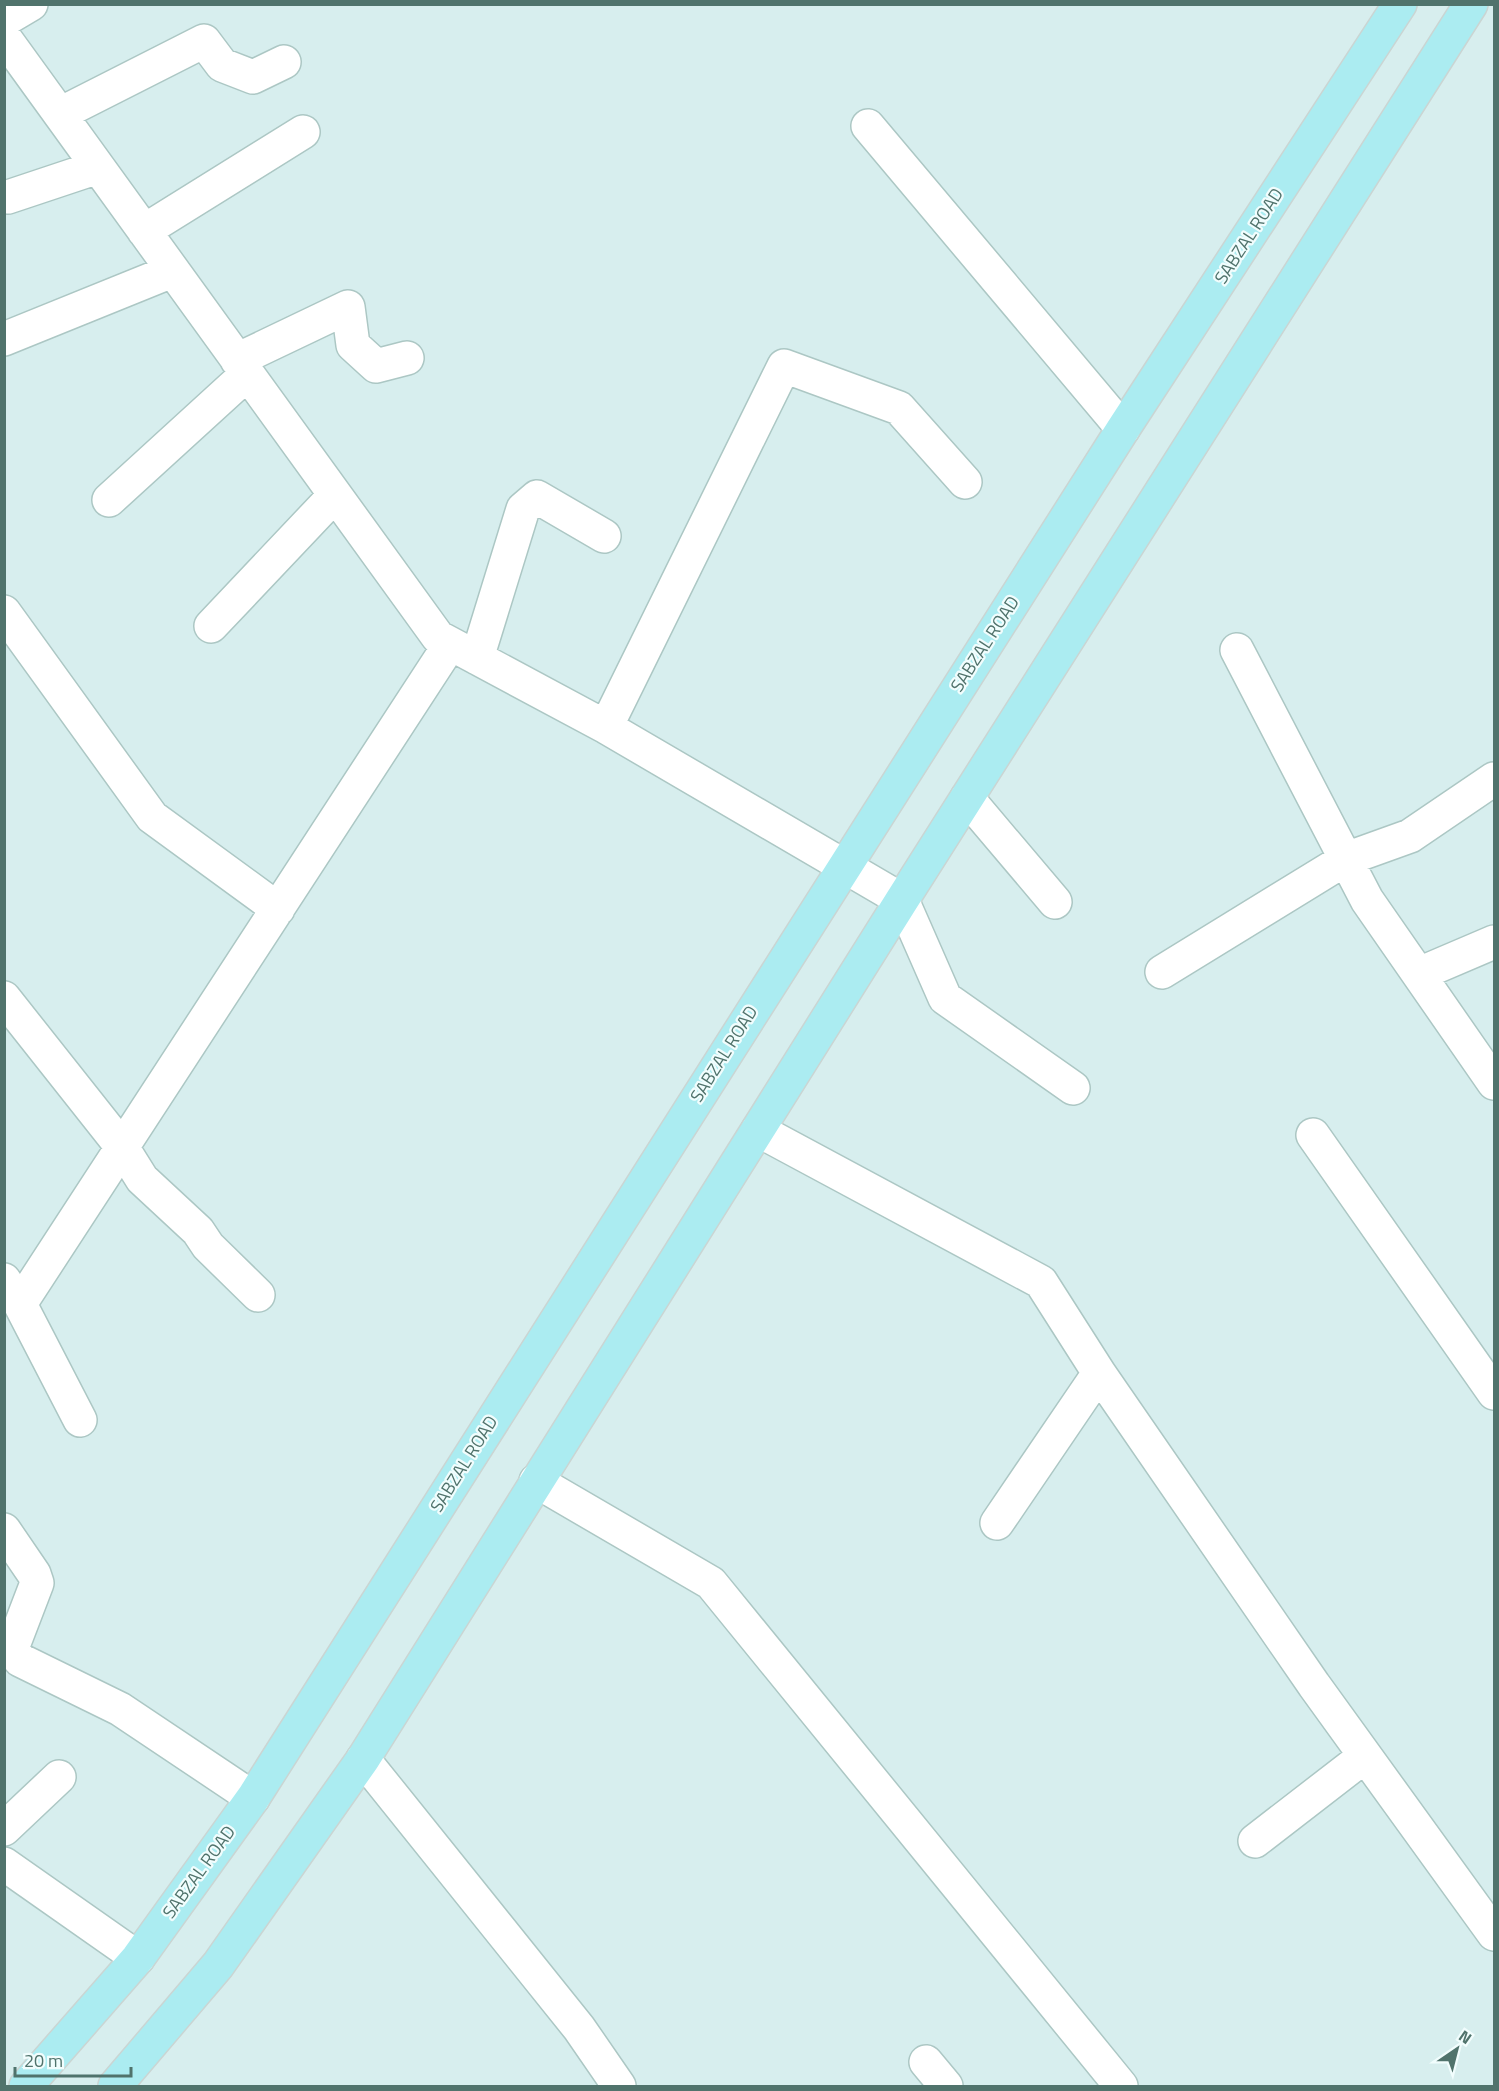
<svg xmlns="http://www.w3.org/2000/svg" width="1499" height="2091" font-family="'Titillium Web',sans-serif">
<rect width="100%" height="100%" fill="#ebf9fa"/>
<path fill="#d7eeee" d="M5,5H1494V2086H5Z"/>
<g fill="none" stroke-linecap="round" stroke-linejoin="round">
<defs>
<path id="minor" d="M4,20L31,4
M4,37L438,637L606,727L902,900L945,998L1073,1088
M60,114L204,41L222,65L253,77L284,62
M868,126L1123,429
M8,197L98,167
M144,231L303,132
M4,339L172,271
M237,360L348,307L353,345L376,366L407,358
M109,500L247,374
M4,612L152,817L278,909
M211,626L335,495
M1237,650L1367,900L1494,1083
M477,658L523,509L537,497L604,536
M606,727L784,366L899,408L965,482
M967,798L1055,902
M1162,972L1346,859L1410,836L1494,779
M1419,974L1494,942
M4,998L122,1147L142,1179L198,1231L208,1246L258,1295
M758,1130L1041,1282L1099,1373
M1313,1135L1494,1393
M4,1280L20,1304L80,1420
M20,1304L450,644
M536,1481L711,1583L1121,2086
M997,1523L1099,1373L1314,1685L1494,1934
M4,1530L34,1574L37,1583L14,1643V1652L20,1660L120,1709L253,1798
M363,1759L579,2028L619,2086
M4,1829L59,1777
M1255,1841L1365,1756
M4,1864L138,1958
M926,2062L946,2086"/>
<path id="major" d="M26,2086L138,1958L253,1798L1123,429L1400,4
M115,2086L218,1965L363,1759L902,900L1471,4"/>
</defs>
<use href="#minor" stroke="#acc7c4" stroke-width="36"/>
<use href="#major" stroke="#cad5d3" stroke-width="36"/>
<use href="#minor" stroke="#fff" stroke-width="33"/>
<use href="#major" stroke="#abecf1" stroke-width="33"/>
</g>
<g text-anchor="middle" stroke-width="4.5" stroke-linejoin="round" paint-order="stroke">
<g font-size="18" fill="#50736c" stroke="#f1fdfd">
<text transform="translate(1249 236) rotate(-57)" y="6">SABZAL ROAD</text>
<text transform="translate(985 644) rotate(-57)" y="6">SABZAL ROAD</text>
<text transform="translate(724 1054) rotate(-58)" y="6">SABZAL ROAD</text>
<text transform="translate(464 1464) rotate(-58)" y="6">SABZAL ROAD</text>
<text transform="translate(199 1872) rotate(-54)" y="6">SABZAL ROAD</text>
</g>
</g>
<rect width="1499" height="2091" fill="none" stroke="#50736c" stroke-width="12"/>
<g transform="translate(1457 2049) rotate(35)" stroke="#f1fdfd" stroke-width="4.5" paint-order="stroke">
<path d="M0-4.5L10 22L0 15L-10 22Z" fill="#50736c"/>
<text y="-9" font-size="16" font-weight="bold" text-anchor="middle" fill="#50736c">N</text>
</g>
<path d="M15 2067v9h116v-9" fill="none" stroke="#50736c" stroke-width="3"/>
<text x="24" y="2067" font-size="18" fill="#50736c" stroke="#f1fdfd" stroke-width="4.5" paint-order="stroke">20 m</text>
</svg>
